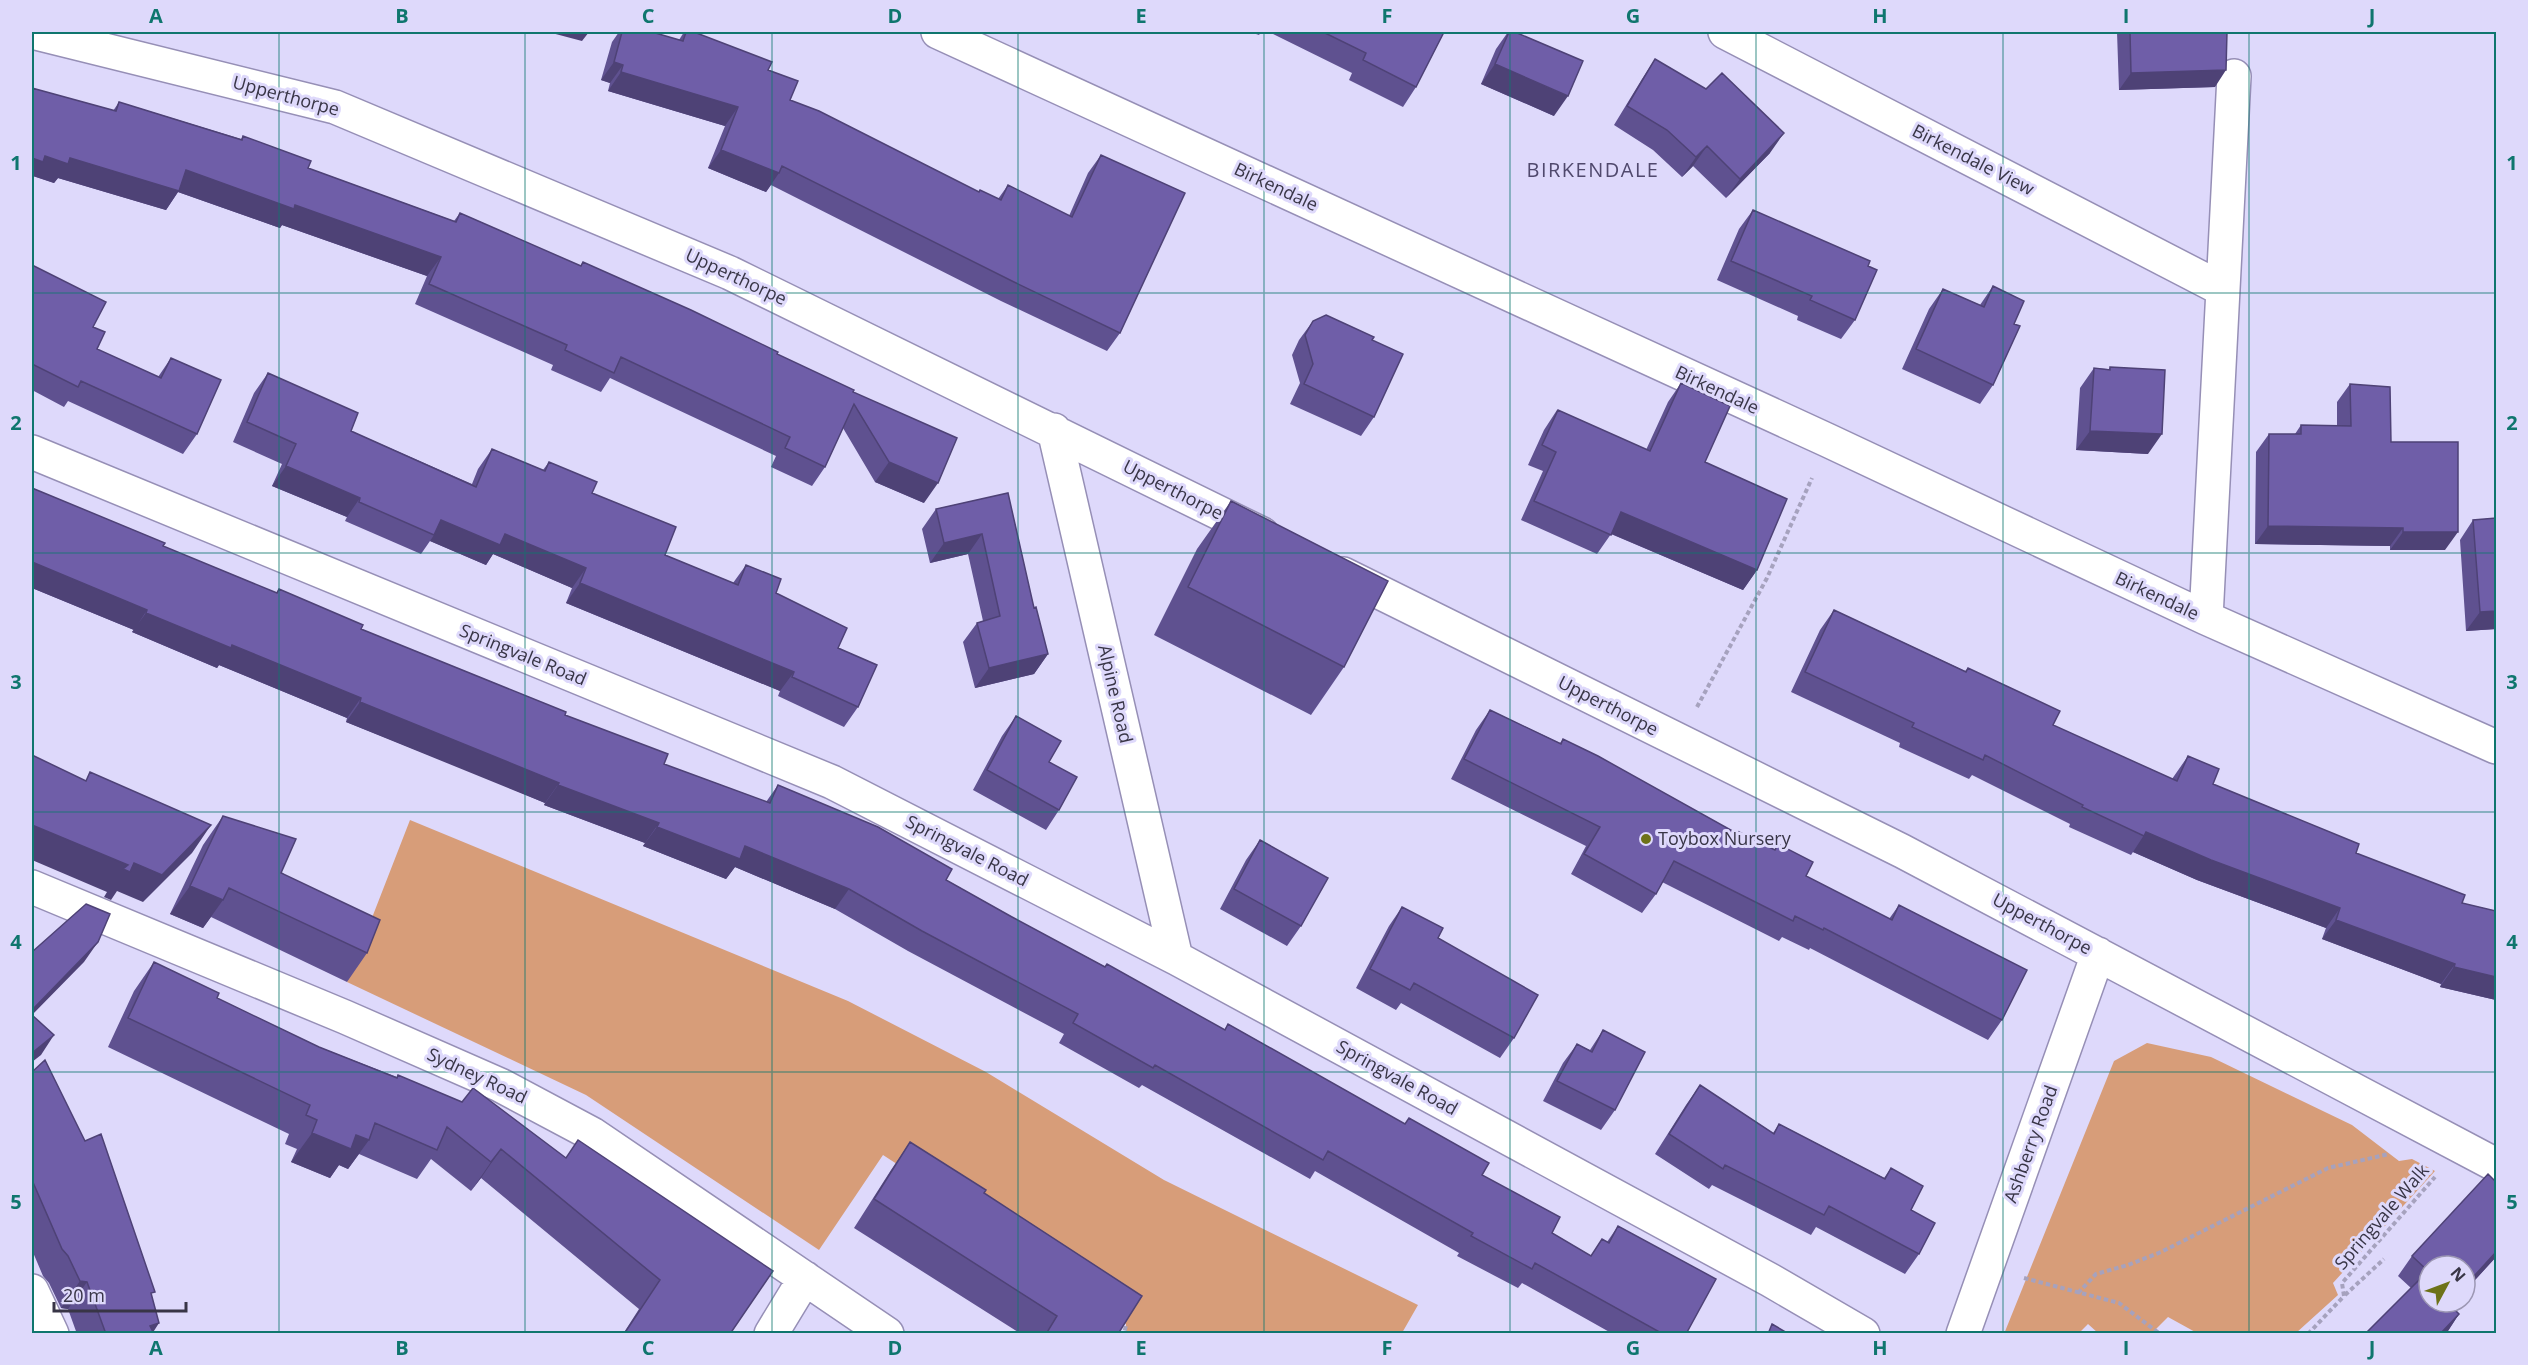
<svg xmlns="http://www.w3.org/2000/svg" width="2528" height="1365" font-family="'Open Sans',sans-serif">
<rect width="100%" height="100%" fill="#ded9fb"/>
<path fill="#d79d79" d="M410,820L848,1001L986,1072L1164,1180L1418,1305L1402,1333H1126V1324L1006,1235L883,1155L819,1250L586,1095L347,982Z
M2147,1043L2211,1057L2352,1125L2399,1161L2412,1159L2435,1171L2333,1283L2338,1295L2296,1333H2197L2168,1317L2152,1333H2098L2088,1324L2079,1333L2004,1334L2114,1061Z"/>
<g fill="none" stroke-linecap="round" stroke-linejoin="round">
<defs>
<path id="minor" d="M32,32L335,107L730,273L1262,534
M938,32L1827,440L2206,618L2496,747
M1725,32L2222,289
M1054,430L1176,958
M32,452L832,782L1176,958L1770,1280L1863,1334
M1343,574L1902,851L2496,1165
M2206,618L2234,76
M32,887L345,1017L500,1085L592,1134L887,1334
M32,1291L52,1334
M771,1334L805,1278
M1963,1334L2098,954"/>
</defs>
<use href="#minor" stroke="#968fb6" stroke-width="36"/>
<path stroke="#a6a2be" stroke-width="4" stroke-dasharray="4.5 3" stroke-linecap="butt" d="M1697,707L1767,578L1812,478
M2024,1278L2119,1303L2160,1334
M2078,1293L2096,1274L2128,1265L2161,1252L2328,1168L2389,1154
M2345,1295L2384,1259
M1121,1321L1126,1325L1124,1334
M2308,1334L2344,1296L2342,1283L2435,1177"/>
<use href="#minor" stroke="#fff" stroke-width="33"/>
</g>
<path fill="#5f5190" d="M619,32H652L679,40L684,32H694L768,70L790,100L978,192L998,199L1008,185L1069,216L1088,173L1101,155L1120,333L1107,351L1001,301L771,185L766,192L708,168L725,126L608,91L610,83L601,80L612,42Z
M1250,32H1261L1259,35Z
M1269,32H1444L1416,87L1403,107L1349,80L1352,73Z
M1508,32H1515L1554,116L1481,84L1496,49Z
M2117,32H2254L2253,33L2227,34L2215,87L2119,90Z
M1655,59L1770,153L1726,198L1693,166L1682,177L1653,150L1614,125L1642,79Z
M32,88L113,111L119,102L241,139L243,136L308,168L454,221L460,213L580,266L583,262L777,354L853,392L924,503L875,482L843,428L825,467L812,486L771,467L776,456L610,378L601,392L551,370L553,365L415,304L427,276L282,225L280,228L178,192L166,210L58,178L54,183L33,176Z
M1753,210L1868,266L1855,320L1841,339L1797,320L1798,316L1717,280L1739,229Z
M32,265L93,327L97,349L158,377L171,358L197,434L183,454L68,401L64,407L32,390Z
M1993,286L2014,324L1993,385L1980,404L1902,369L1929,309L1943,289L1980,305Z
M1313,321L1374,417L1361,436L1290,404L1300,383L1292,355L1299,340Z
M2110,367L2148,454L2076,450L2080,388L2094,368L2109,369Z
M268,373L351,431L472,484L478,469L492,449L543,470L549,462L592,493L665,555L733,583L746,565L776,593L838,648L858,707L844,727L778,696L780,691L566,603L572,588L493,554L486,565L430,541L421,554L345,521L347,517L272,486L282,464L233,442L254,393Z
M1681,383L1705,462L1757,570L1743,590L1611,534L1597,554L1521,520L1543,471L1528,465L1544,430L1557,410L1646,450L1668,402Z
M2350,384L2391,442L2445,550H2390V546L2255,544L2256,452L2269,434H2295L2301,425L2337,426V402Z
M32,488L163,546L276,593L279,589L361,629L565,715L664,764L766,802L778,785L1012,917L1224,1030L1228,1024L1405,1124L1409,1118L1482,1175L1552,1233L1591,1256L1602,1239L1607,1242L1618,1226L1686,1334H1613L1522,1283L1518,1288L1457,1256L1459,1253L1315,1171L1310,1179L1142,1085L1139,1088L1059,1043L1064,1034L908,951L835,909L735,867L726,879L643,846L645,843L544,805L545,803L484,777L346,722L347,718L219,665L217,668L132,632L134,630L32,588Z
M1008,493L1034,608L1048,654L1034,674L975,688L963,642L977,623L983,621L968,554L930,563L922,529L936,509Z
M1231,501L1344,667L1311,715L1154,635L1197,549Z
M2496,518V629L2466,631L2460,540L2473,520Z
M1834,610L1965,671L1968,668L2053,725L2172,779L2188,756L2213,784L2356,853L2462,903L2496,911V1000L2440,987L2441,984L2322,939L2326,928L2197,880L2133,852L2131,855L2069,827L2070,824L1972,775L1969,779L1899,747L1900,743L1791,692L1820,630Z
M1490,710L1560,743L1563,739L1736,833L1774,850L1778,844L1806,876L1889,919L1899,905L2002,1020L1988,1040L1810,948L1809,950L1782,937L1779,941L1662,882L1656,894L1642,913L1571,874L1586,846L1451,779L1476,730Z
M1016,716L1049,762L1059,810L1046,830L973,790L1002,736Z
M223,816L367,953L347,982L211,917L203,928L170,914L203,845Z
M1260,840L1301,926L1287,946L1220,909L1246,860Z
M1402,907L1438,938L1514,1038L1500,1058L1401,1003L1396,1010L1356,988L1389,926Z
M154,962L217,998L319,1047L462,1102L730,1334H623L639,1309L481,1178L471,1191L431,1159L417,1179L359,1154L348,1169L339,1165L330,1178L291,1162L297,1149L285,1144L289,1134L108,1047L134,991Z
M1603,1030L1615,1110L1601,1130L1543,1101L1563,1063L1577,1044L1590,1050Z
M32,1072L152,1296L154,1334H77L68,1309L61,1308L49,1283L43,1276L32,1250Z
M1700,1085L1773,1133L1779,1124L1884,1178L1891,1168L1911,1210L1919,1254L1905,1274L1816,1227L1811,1235L1712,1185L1709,1189L1655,1154L1686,1105Z
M910,1142L984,1193L1118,1334H1021L854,1228L891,1170Z
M2412,1256L2496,1257L2465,1291V1266L2429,1302H2454L2451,1306L2459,1314L2446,1334H2365L2411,1288L2398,1276Z"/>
<path fill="#4e4276" d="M548,32H589L582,41Z
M2218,32H2254L2253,33L2216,34Z
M614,62L623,65L610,83L601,80Z
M1495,64L1568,96L1554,116L1481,84Z
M2226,70L2215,87L2119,90L2131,73Z
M621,72L738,107L725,126L608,91Z
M1784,133L1770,153L1726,198L1740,179Z
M1707,146L1693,166L1682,177L1696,157Z
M721,150L779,173L766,192L708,168Z
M45,156L70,158L186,170L295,205L441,257L427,276L282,225L280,228L178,192L166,210L58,178L54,183L33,176L32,178V158Z
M2090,431L2162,434L2148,454L2076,450Z
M889,462L938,483L924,503L875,482Z
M286,466L360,498L347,517L272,486Z
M1621,512L1757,570L1743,590L1607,532Z
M441,520L505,534L586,568L572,588L493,554L486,565L430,541L434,535Z
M2268,526L2403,528L2390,546L2255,544Z
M2403,532H2458L2445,550H2390Z
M982,534L968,554L930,563L944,543Z
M32,562L147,610L134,630L32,588Z
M580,583L794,672L780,691L566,603Z
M2496,611V629L2466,631L2480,612Z
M146,613L232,645L361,698L347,718L219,665L217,668L132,632Z
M1048,654L1034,674L975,688L989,668Z
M360,702L498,758L559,783L545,803L346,722Z
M558,785L659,823L645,843L544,805Z
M32,825L134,863L211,825L192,853L143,902L117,891L111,900L104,897L107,892L32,860Z
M657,827L745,846L849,889L835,909L735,867L726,879L643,846Z
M2146,832L2340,908L2326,928L2197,880L2133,852Z
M190,886L223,900L203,928L170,914Z
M2336,920L2455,964L2441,984L2322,939Z
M98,942L84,962L32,1015V1010Z
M2454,967L2496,977V1000L2440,987Z
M54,1035L41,1055L32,1062V1053Z
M312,1133L356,1135L369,1140L348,1169L339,1165L330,1178L291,1162Z
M501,1149L481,1178L471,1191L491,1162Z
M2496,1252V1257L2465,1291V1286Z
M80,1281L87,1282L68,1309L61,1308Z
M2459,1314L2446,1334H2440Z
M159,1323L152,1334L150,1326Z"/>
<path fill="#6f5ea8" stroke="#4e4276" stroke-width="1.5" d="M622,32H652L683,41L686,32H694L772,62L768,70L798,81L790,100L819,111L979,192L980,190L1001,200L1008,185L1072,217L1101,155L1185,193L1120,333L1014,282L782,166L779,173L721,150L738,107L621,72L623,65L614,62Z
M1323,32H1444L1416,87L1363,60L1366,53Z
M1509,32H1515L1583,61L1568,96L1495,64Z
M2130,32H2227L2226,70L2131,73Z
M1655,59L1706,89L1722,73L1784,133L1740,179L1707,146L1696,157L1667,130L1627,106Z
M32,88L116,111L119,102L242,140L243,136L311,161L308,168L456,222L460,213L581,266L583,262L691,310L778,352L777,354L854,390L853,392L957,438L938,483L889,462L854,404L825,467L785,448L790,437L621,357L614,373L565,350L567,345L429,284L441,257L295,205L294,209L186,170L179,191L70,158L68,164L45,156L43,162L32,158Z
M1753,210L1870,261L1868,266L1877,270L1855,320L1810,300L1812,296L1731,261Z
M32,265L106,302L93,327L105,332L97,349L161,378L171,358L221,380L197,434L81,381L78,387L32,364Z
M1993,286L2024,301L2014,324L2020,326L1993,385L1916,349L1943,289L1984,307Z
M1326,315L1374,337L1372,340L1403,354L1374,417L1304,384L1313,364L1305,335L1313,321Z
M2110,367L2165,370L2162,434L2090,431L2094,368L2110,370Z
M268,373L358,413L351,431L476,487L492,449L545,471L549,462L597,482L592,493L676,527L665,555L738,585L746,565L781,579L776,593L847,628L838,648L877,665L858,707L792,677L794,672L580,583L586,568L505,534L500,545L441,520L434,535L359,502L360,498L286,466L296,444L247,422Z
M1681,383L1730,406L1705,462L1787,499L1757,570L1621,512L1611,535L1534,501L1556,452L1542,445L1558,410L1650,451Z
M2350,384L2390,387L2391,442H2458V532H2403V528L2268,526L2269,434H2301V425L2351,426Z
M32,488L165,543L163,546L277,593L279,589L363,625L361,629L566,712L565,715L668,754L664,764L770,803L778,785L878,827L952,869L946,880L1012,917L1105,967L1107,964L1225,1030L1228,1024L1405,1124L1409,1118L1489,1163L1482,1175L1560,1217L1552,1233L1591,1256L1602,1239L1609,1243L1618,1226L1716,1279L1686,1334H1663L1535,1263L1532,1269L1471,1236L1473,1233L1328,1151L1323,1160L1155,1065L1153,1068L1073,1023L1078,1014L922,931L849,889L745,846L740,859L657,827L659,823L558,785L559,783L498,758L360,702L361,698L232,645L231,648L146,613L147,610L32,562Z
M1008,493L1034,608L1036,607L1048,654L989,668L977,623L1000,616L982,534L944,543L936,509Z
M1231,501L1388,581L1344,667L1188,587Z
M2496,518V611L2480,612L2473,520Z
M1834,610L1966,672L1968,668L2060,711L2053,725L2177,781L2188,756L2219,769L2213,784L2359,844L2356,853L2465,895L2462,903L2496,911V977L2454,967L2455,964L2336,920L2340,908L2211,860L2146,832L2144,836L2082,807L2083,805L1985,755L1983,760L1912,727L1914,723L1805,672Z
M1490,710L1561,744L1563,739L1598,756L1736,833L1737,831L1775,850L1778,844L1813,862L1806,876L1892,920L1899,905L2027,970L2002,1020L1824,928L1823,930L1795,916L1793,921L1674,861L1656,894L1584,854L1600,827L1464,759Z
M1016,716L1061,741L1049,762L1077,777L1059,810L987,770Z
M32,755L86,781L90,772L211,825L162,875L134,863L130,872L123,869L128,865L32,825Z
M223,816L296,839L281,873L380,920L367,953L229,888L223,900L190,886Z
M1260,840L1328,878L1301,926L1234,889Z
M86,904L110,914L98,942L32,1010V952Z
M1402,907L1443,928L1438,938L1538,995L1514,1038L1414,983L1410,990L1370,969Z
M154,962L219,993L217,998L319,1047L397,1078L398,1075L462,1102L473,1088L566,1158L578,1140L773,1271L730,1334H624L660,1280L501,1149L491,1162L447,1127L437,1150L375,1123L369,1140L356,1135L351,1149L312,1133L317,1120L306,1115L310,1105L128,1018Z
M32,1015L54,1035L32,1053Z
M1603,1030L1645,1052L1615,1110L1557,1081L1577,1044L1592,1052Z
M45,1060L85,1141L101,1134L155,1292L151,1293L159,1323L150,1326L154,1334H106L87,1282L80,1281L68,1256L62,1249L32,1180V1072Z
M1700,1085L1774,1134L1779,1124L1885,1179L1891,1168L1923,1186L1911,1210L1935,1223L1919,1254L1829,1206L1824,1215L1725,1165L1723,1169L1669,1134Z
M910,1142L986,1190L984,1193L1142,1296L1118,1334H1046L1057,1316L874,1199Z
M2488,1174L2496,1182V1252L2465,1286V1266H2429V1302H2450L2448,1303L2459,1314L2440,1334H2365L2428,1271L2412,1256Z
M1772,1324L1789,1334H1768Z"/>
<path fill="none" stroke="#0f766e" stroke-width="1.5" stroke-opacity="0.55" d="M279,32V1334M525,32V1334M772,32V1334M1018,32V1334M1264,32V1334M1510,32V1334M1756,32V1334M2003,32V1334M2249,32V1334M32,293H2496M32,553H2496M32,812H2496M32,1072H2496"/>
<circle fill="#6d7218" stroke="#ded9fb" stroke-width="2" cx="1646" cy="839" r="6"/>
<g text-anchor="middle" stroke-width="6" stroke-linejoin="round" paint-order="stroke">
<g font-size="18" fill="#383546" stroke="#ded9fb">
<text transform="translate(286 96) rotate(15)" y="6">Upperthorpe</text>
<text transform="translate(1973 160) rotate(27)" y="6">Birkendale View</text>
<text transform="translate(1276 187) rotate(25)" y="6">Birkendale</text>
<text transform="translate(736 277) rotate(25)" y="6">Upperthorpe</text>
<text transform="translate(1717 390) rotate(25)" y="6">Birkendale</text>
<text transform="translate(1173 490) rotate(27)" y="6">Upperthorpe</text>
<text transform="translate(2157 596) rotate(25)" y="6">Birkendale</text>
<text transform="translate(523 655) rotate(22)" y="6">Springvale Road</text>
<text transform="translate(1115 694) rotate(77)" y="6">Alpine Road</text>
<text transform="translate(1608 706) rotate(27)" y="6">Upperthorpe</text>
<text transform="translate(967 851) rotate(27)" y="6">Springvale Road</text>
<text transform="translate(2042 924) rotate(28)" y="6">Upperthorpe</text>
<text transform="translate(477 1076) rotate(25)" y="6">Sydney Road</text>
<text transform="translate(1397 1078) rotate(29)" y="6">Springvale Road</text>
<text transform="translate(2031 1144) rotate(-70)" y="6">Ashberry Road</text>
<text transform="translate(2382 1217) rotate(-49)" y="6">Springvale Walk</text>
</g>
<g font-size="18" fill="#383546" stroke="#ded9fb" text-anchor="start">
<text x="1658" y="845">Toybox Nursery</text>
</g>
<g font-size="20" letter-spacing="1.5" fill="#50496d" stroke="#ded9fb">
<text x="1593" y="177">BIRKENDALE</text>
</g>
</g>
<rect width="2528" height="1365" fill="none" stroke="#ded9fb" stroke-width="66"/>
<g transform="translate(2447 1284) rotate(49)"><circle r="28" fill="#ded9fb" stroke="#9c97b3" stroke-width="1.5"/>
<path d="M0-4.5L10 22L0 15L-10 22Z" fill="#6d7218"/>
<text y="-9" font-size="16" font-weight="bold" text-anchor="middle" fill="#383546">N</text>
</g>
<path d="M54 1302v9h132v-9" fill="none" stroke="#383546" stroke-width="3"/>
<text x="63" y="1302" font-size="18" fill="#383546" stroke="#ded9fb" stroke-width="4.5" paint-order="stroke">20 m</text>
<rect x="33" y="33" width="2462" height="1299" fill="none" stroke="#0f766e" stroke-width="2"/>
<g font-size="20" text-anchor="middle" font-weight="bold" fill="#0f766e">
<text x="156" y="23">A</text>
<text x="402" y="23">B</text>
<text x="648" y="23">C</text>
<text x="895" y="23">D</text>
<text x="1141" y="23">E</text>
<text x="1387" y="23">F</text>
<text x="1633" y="23">G</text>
<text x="1880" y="23">H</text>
<text x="2126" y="23">I</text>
<text x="2372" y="23">J</text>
<text x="16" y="170">1</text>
<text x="2512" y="170">1</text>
<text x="16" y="430">2</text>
<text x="2512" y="430">2</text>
<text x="16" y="689">3</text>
<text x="2512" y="689">3</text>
<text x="16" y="949">4</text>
<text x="2512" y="949">4</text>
<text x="16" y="1209">5</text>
<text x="2512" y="1209">5</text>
<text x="156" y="1355">A</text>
<text x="402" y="1355">B</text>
<text x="648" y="1355">C</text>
<text x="895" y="1355">D</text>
<text x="1141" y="1355">E</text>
<text x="1387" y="1355">F</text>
<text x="1633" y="1355">G</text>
<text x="1880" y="1355">H</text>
<text x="2126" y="1355">I</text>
<text x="2372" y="1355">J</text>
</g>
</svg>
